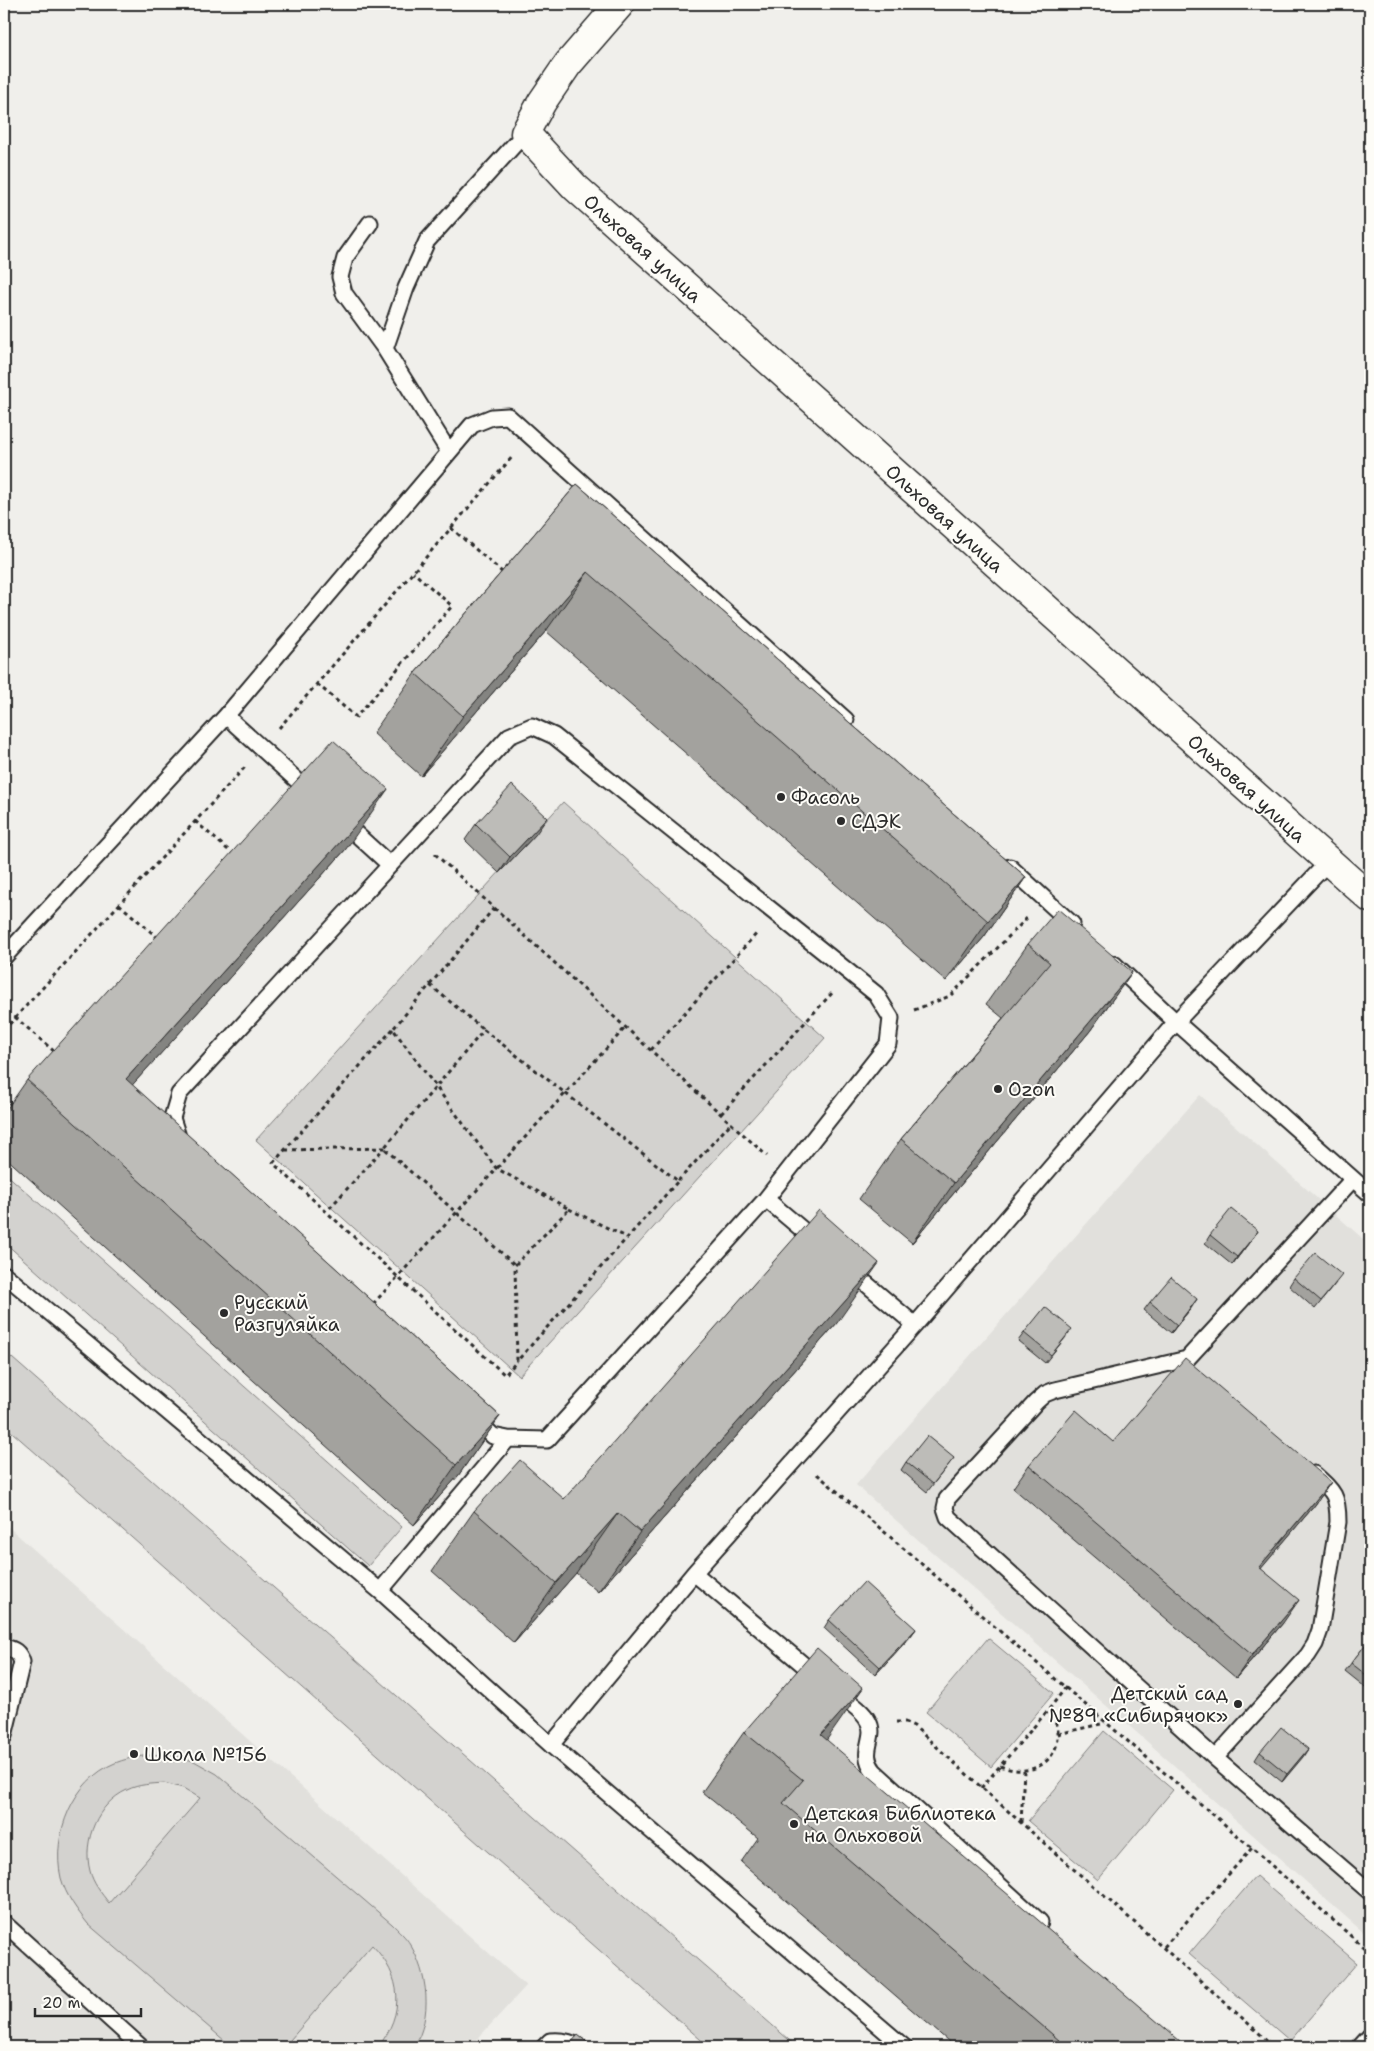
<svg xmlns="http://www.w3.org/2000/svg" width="1374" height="2051" font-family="'Shantell Sans',sans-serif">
<rect width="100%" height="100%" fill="#f0efeb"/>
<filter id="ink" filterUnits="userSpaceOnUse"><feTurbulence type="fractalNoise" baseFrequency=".02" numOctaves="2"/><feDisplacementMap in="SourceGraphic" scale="10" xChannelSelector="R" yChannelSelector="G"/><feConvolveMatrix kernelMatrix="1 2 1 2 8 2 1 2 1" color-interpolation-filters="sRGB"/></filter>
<g filter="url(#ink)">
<path fill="#e1e0dc" d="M1200,1095L1370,1245V1924L1363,1932L856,1485Z
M4,1523L526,1986L470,2047H4Z"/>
<path fill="#d3d2cf" stroke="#7f7e7d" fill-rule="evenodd" d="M563,802L825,1038L519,1376L256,1140Z
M4,1172L402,1527L368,1566L4,1242Z
M4,1351L797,2047H709L4,1425Z
M988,1638L1054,1693L991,1767L926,1712Z
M1104,1731L1173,1790L1098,1880L1028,1821Z
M167,1754L194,1761L217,1774L392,1924C398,1930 406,1937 410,1944C428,1975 433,2015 414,2047H378C405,2013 403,1977 372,1945L284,2047H232L88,1924C77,1910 66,1896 61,1878C51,1835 73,1780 115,1763C133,1756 149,1755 167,1754ZM164,1783L183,1788L200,1798L109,1903C101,1893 93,1883 90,1871C82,1840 98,1803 127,1790C139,1784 152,1784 164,1783Z
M1256,1876L1357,1963L1290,2041L1189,1954Z"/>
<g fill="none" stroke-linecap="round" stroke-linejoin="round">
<defs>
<path id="service" d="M370,223L345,258L340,277L344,293L385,349
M449,452L385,349L406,288L427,241L525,133
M312,794L226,716L472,425L492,417L508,416L846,720
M342,821L390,865
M1329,861L1176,1022L1370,1194
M1010,867L1072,924
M4,957L226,716
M179,1140L172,1118L179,1094L509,736L532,726L554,736L850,973L876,994L891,1018L888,1044L766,1199L817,1242
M1353,1179L1187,1359L1055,1390L1045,1394L1036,1402L947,1499L945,1508L948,1517L1215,1758L1370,1892
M850,1270L915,1325
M4,1274L380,1591L551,1745L904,2047
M475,1419L493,1436L508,1439L547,1440L766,1199
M694,1573L818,1677
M380,1591L508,1439
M4,1647C14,1649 19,1652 22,1662L4,1736
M835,1691C845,1700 862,1709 868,1721C878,1737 858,1751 874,1771L1040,1922
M551,1745L694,1573L915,1325L1176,1022L1114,964
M1215,1758L1308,1655L1315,1644L1320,1630L1338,1522C1338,1495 1334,1492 1314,1474
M4,1923L141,2047
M544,2047L550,2041C561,2040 570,2041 579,2047
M1360,2047L1370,2036"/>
<path id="minor" d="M620,4L568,64L542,102L525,133L575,187L1370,898"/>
</defs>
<use href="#service" stroke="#2b2b2b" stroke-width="19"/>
<use href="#minor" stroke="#2b2b2b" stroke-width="31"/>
<path stroke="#2b2b2b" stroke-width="3" stroke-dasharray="4 4" stroke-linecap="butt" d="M451,528L502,572L511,562
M317,684L356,717L452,606L413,572
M279,728L513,456
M195,821L234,855
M435,854L767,1156
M119,904L158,938
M494,908L393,1029L496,1168L569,1209L515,1265L517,1361L678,1181L484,1030L384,1148L515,1265
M430,985L484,1030
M914,1010L950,996L1027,918
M15,1017L56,1053
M393,1029L273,1163L505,1375L517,1361
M4,1030L245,767
M651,1050L758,932
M4,1111L13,1100
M721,1114L833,992
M285,1150L384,1148L327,1211
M678,1181L731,1123
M569,1209L628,1238
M373,1304L625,1028
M817,1474L1252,1848L1370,1953
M896,1722H905L914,1726C1031,1834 1152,1936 1270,2043L1268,2047
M1058,1734L1105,1723
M1000,1766C1041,1783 1074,1747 1050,1708
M981,1788L1050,1708L1066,1687
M1021,1822L1024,1771
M1164,1947L1252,1848"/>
<use href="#service" stroke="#fdfcf7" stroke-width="15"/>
<use href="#minor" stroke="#fdfcf7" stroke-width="28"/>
</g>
<path fill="#a3a29e" stroke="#2b2b2b" d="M577,484L1026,877L984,937L946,981L546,631L421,776L373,733L415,673Z
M476,824L536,834L499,873L465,840Z
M346,849L132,1085L500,1416L458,1476L414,1525L4,1156V1113L27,1080Z
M1028,944L1132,972L1090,1031L912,1243L859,1199L901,1139L1003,1018L986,1004Z
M1258,1231L1232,1265L1205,1243L1210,1235Z
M1294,1278L1336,1283L1315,1309L1289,1286Z
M1150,1302L1192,1307L1171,1333L1144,1310Z
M837,1323L598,1592L576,1573L514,1643L432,1571L474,1511L564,1499Z
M1024,1333L1066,1337L1045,1363L1018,1341Z
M1113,1442L1331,1482L1315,1505L1261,1568L1283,1623L1236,1678L1013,1488L1029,1465Z
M954,1458L927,1492L901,1470L906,1462Z
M829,1620L916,1629L910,1637L875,1675L824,1628Z
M1370,1639V1691L1345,1671Z
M744,1732L1187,2047H955L741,1862L758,1838L702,1792Z
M1308,1749L1282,1782L1255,1760L1260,1752Z"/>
<path fill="#848481" stroke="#2b2b2b" d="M588,572L546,631L421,776L463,716Z
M388,789L346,849L88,1134L126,1079Z
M547,818L536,834L499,873L510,857Z
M1026,877L984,937L946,981L988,921Z
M1132,972L1090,1031L912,1243L954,1183Z
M1258,1231L1252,1239L1232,1265L1237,1257Z
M879,1263L837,1323L598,1592L640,1532Z
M1197,1299L1192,1307L1171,1333L1177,1325Z
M500,1416L458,1476L414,1525L456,1465Z
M1331,1482L1315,1505L1243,1590L1259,1567Z
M618,1513L576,1573L514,1643L556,1583Z
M1299,1600L1283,1623L1236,1678L1252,1655Z
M916,1629L910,1637L875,1675L880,1667Z
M863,1688L821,1748V1735Z
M1308,1749L1303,1757L1282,1782L1287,1774Z"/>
<path fill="#bdbcb8" stroke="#2b2b2b" d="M577,484L1026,877L988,921L588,572L463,716L415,673Z
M333,740L388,789L126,1079L500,1416L456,1465L27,1080Z
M512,785L547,818L510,857L476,824Z
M1058,909L1132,972L954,1183L901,1139L1050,963L1028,944Z
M1231,1209L1258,1231L1237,1257L1210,1235Z
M819,1210L879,1263L640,1532L618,1513L556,1583L474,1511L520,1460L564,1499Z
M1315,1253L1342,1275L1321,1301L1294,1278Z
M1171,1277L1197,1299L1177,1325L1150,1302Z
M1045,1307L1072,1329L1051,1355L1024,1333Z
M1185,1358L1331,1482L1259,1567L1299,1600L1252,1655L1029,1465L1076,1410L1113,1442Z
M927,1436L954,1458L933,1484L906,1462Z
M864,1582L916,1629L880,1667L829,1620Z
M4,1623L8,1624L4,1640Z
M1370,1639V1678L1351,1663Z
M817,1648L863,1688L821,1735L1187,2047H1067L783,1803L803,1780L744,1732Z
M1281,1727L1308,1749L1287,1774L1260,1752Z
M578,2035L593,2047H567Z
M143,2043L146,2047H135Z"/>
</g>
<g fill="#2b2b2b" stroke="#fdfcf7" stroke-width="2">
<circle cx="781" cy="797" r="5"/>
<circle cx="841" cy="821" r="5"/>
<circle cx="998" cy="1089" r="5"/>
<circle cx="224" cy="1313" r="5"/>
<circle cx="1238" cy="1704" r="5"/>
<circle cx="134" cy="1754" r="5"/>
<circle cx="794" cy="1824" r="5"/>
</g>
<g text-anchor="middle" stroke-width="4" stroke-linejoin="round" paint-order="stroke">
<g font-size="19" fill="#2b2b2b" stroke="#fdfcf7">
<text transform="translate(643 248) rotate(42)" y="7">Ольховая улица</text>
<text transform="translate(945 518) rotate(42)" y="7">Ольховая улица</text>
<text transform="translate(1247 788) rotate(42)" y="7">Ольховая улица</text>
</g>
<g font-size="19" fill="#2b2b2b" stroke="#fdfcf7" text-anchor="start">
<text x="791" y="804">Фасоль</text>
<text x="851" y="828">СДЭК</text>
<text x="1008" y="1096">Ozon</text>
<text x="234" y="1309">Русский<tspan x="234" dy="22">Разгуляйка</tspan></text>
<text x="1228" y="1700" text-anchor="end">Детский сад<tspan x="1228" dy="22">№89 «Сибирячок»</tspan></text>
<text x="144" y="1761">Школа №156</text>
<text x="804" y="1820">Детская Библиотека<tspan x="804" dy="22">на Ольховой</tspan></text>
</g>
</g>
<rect width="1374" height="2051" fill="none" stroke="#fdfcf7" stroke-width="20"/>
<rect x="10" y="10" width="1354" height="2031" fill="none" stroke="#2b2b2b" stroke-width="2" filter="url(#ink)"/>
<path d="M35 2008v8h106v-8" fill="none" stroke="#2b2b2b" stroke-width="2.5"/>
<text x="42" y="2008" font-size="15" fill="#2b2b2b" stroke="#fdfcf7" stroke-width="4" paint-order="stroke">20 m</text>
</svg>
